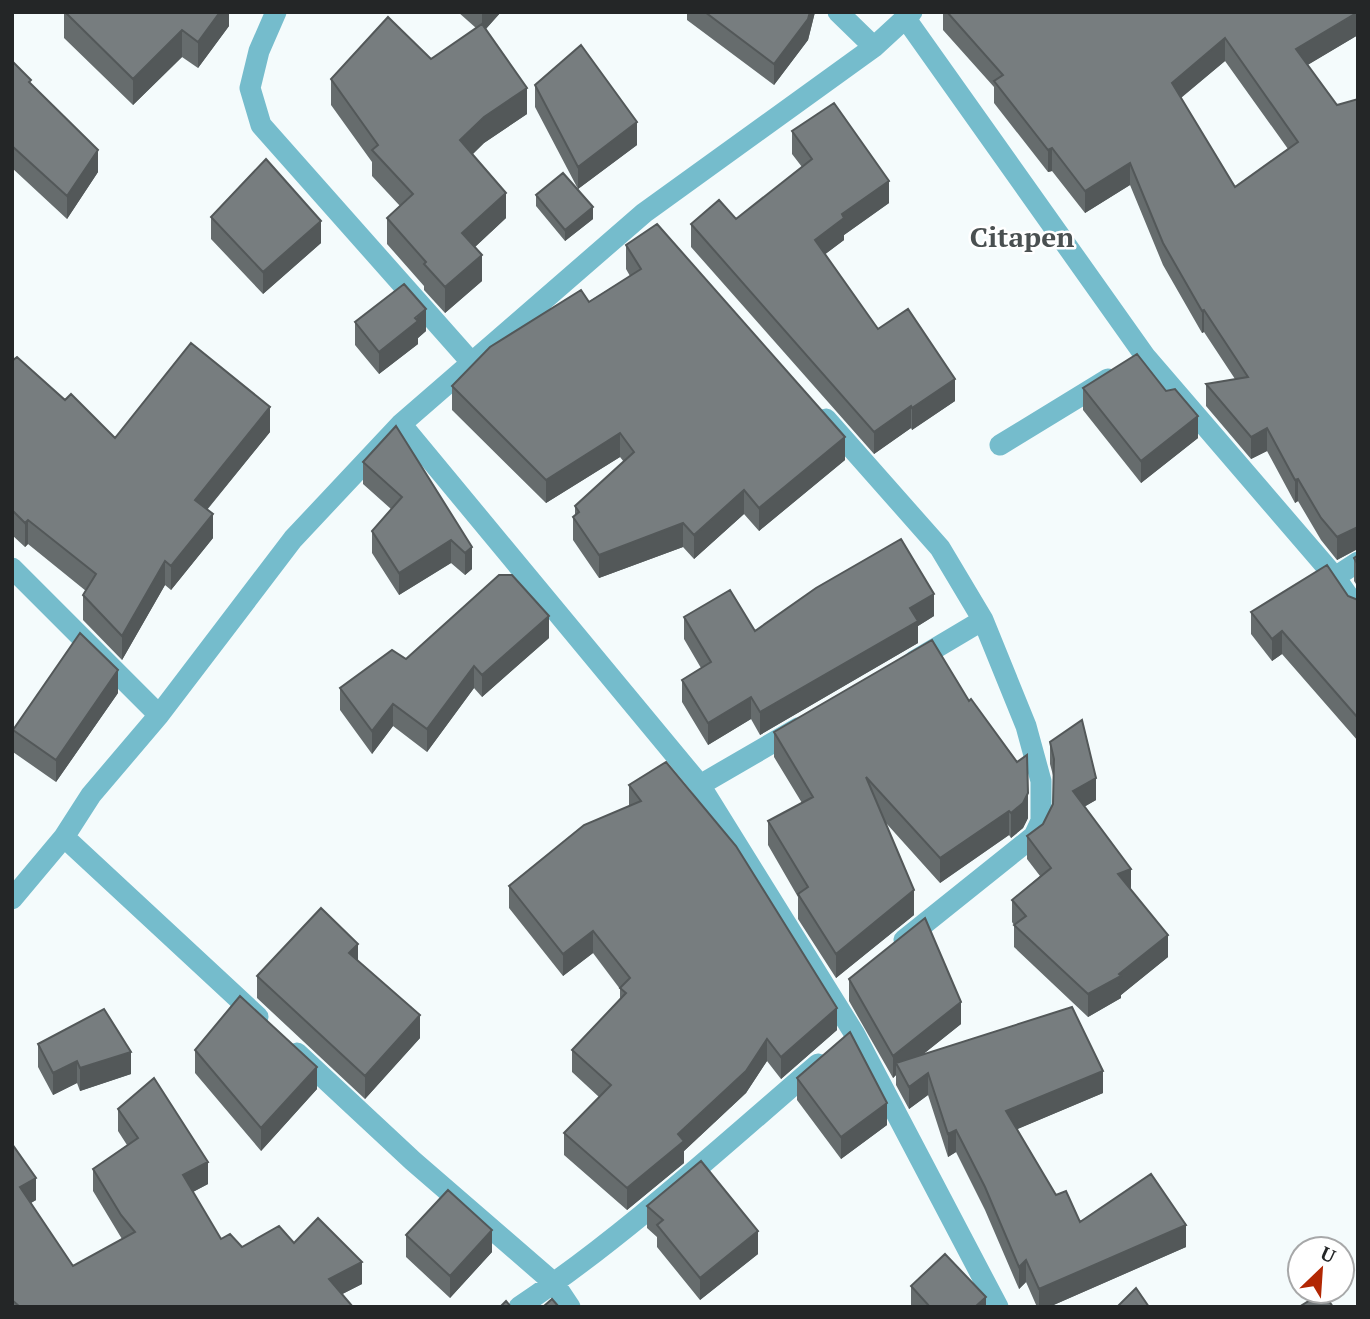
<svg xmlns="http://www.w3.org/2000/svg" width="1370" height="1319" font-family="'PT Serif',serif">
<rect width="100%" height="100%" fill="#f4fbfc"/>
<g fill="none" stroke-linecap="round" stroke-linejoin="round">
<path stroke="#75bccc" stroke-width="21" d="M276,12L259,51L250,88L261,125L472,363
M838,12L874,47
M906,19L1145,356L1335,577L1358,610
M826,419L940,548L983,620L1026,726L1041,781V821L1034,836L904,940
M401,424L700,785L854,1033L998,1307
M1000,445L1108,379
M12,568L159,715
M1335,577L1358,562
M914,661L983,620
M700,785L798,728
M64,837L258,1017
M12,899L64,837L91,795L159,715L293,539L401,424L644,213L874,47L912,12
M297,1053L413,1161L554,1283L570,1307
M519,1307C625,1236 721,1147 818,1064"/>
</g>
<path fill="#666c6d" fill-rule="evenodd" d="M64,12H229V26L198,68L182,57L133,105L64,38Z
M458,12H501L486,29L527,114L484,143L472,155L506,218L475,247L482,281L445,313L424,290V286L387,244V218L400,206L372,176V162L331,105V79L431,59L476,28Z
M687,12H815L808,40L774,85L687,20Z
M943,12H1358V35L1307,65L1337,105L1358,99V549L1337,560L1321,540L1298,501L1295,503L1267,451L1251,459L1206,406V384L1235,379L1204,332L1202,333L1163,265L1130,185L1085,213L1052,171L1048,172L994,103V87L943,30ZM1225,61L1288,149L1235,187L1181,98Z
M12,61L98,172L67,219L12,168Z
M535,85L637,145L578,189L535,107Z
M792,131L889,203L844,235V240L825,254L878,329L955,401L912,430L911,428L874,454L691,247V224L736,219L802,167L792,154Z
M536,195L593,219L565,241L536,206Z
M211,217L321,243L263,294L211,239Z
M626,245L845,460L759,531L744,514L694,559L683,547L599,578L573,540V517L575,515V506L624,462L620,457L546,503L452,410V386L630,276L626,269Z
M355,322L426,331L418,338V344L379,374L355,345Z
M12,361L65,400L115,438L270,432L207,510L213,538L171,590L165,585L122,660L83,620V595L86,591L28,544L25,547L12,535Z
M1083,388L1198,438L1141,483L1083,410Z
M363,462L472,547V569L465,575L451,563L399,595L372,553V531L391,509L363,484Z
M1358,555V587L1354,581V558Z
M1348,596L1358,600V741L1282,654L1272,661L1251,634V612Z
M934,616L918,626V643L760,735L751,719L708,745L682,702V680L701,668L684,639V617L755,631Z
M549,638L482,697L474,688L427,752L393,726L372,754L340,710V688L406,659Z
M932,640L1028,818L1023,828L1011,838L1009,835L940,883L886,823L914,915L836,978L798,919V897L768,845V821L802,803L774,757V732Z
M118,693L56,782L13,752V730Z
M1050,742L1096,800L1084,807L1168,957L1121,995V998L1088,1017L1014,947V925L1012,922V900L1040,876L1027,859V836L1043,824L1053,804L1054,779L1050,764Z
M629,785L837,1030L781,1079L767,1061L746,1093L684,1151V1163L627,1210L564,1155V1133L599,1097L572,1072V1050L620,999V989L593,953L563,976L509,908V886L629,806Z
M358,961L420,1038L365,1099L257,998V976Z
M849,979L961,1024L922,1055L1103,1093L1017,1129L1056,1195L1080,1222L1186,1247L1049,1307H1037L1026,1282L1019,1289L985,1210L956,1152L948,1157L928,1095L909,1109L896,1085V1075L893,1078L849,1001Z
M38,1044L131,1074L80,1091L77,1083L53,1095L38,1067Z
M195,1050L317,1089L261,1151L195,1073Z
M797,1078L887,1125L841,1159L797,1100Z
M118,1109L208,1184L193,1192L221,1239L242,1247L294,1243L362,1284L342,1294L353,1307H12V1144L36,1200L31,1203L73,1266L122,1239L93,1191V1169L127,1145L118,1131Z
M647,1206L758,1254L700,1300L657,1247V1237L647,1228Z
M406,1235L492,1252L450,1298L406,1257Z
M911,1286L986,1307H911Z"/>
<path fill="#535859" d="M220,12H229V26L198,68V42Z
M482,12H501L482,33Z
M810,12H815L808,40L774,85V64Z
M1358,13V35L1296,72V49Z
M182,30V57L133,105V79Z
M1225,38V61L1172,105V83Z
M527,88V114L484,143L460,166V140L484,117Z
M637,122V145L578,189V167Z
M1052,148V171L1048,172V150Z
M98,150V172L67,219V196Z
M1130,163V185L1085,213V191Z
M889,181V203L844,235V240L815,262V240L842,214Z
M506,193V218L462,259V233Z
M593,207V219L565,241V230Z
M321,221V243L263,294V272Z
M482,255V281L445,313V287Z
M426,309V331L418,338V344L379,374V352Z
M1204,310V332L1202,333V311Z
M955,379V401L912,430V408Z
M911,406V428L874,454V432Z
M270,407V432L195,524V500Z
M1198,416V438L1141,483V461Z
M1267,428V451L1251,459V437Z
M620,433V457L546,503V480Z
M845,437V460L759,531V508Z
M1298,479V501L1295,503V480Z
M744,490V514L694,559V535Z
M213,514V538L171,590V566Z
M28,520V544L25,547V523Z
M683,523V547L599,578V555Z
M1357,527V549L1337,560V537Z
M451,540V563L399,595V573Z
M472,547V569L465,575V553Z
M165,561V585L122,660V636Z
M934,594V616L918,626V643L760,735V712L910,608Z
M549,616V638L482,697V675Z
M1282,631V654L1272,661V639Z
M474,666V688L427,752V729Z
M118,670V693L56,782V760Z
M751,697V719L708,745V723Z
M393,704V726L372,754V731Z
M1096,778V800L1073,813V791Z
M1028,793V818L1023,828L1011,838V813Z
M1009,811V835L940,883V858Z
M1131,869V892L1118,874Z
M914,890V915L836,978V954Z
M593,931V953L563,976V954Z
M1168,935V957L1121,995V998L1088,1017V994L1119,974Z
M358,944V966L349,953Z
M961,1002V1024L901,1072L896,1063V1075L893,1078V1056Z
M837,1008V1030L781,1079V1057Z
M420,1015V1038L365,1099V1076Z
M767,1039V1061L746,1093L684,1151V1163L627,1210V1188Z
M131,1052V1074L80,1091V1068Z
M77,1061V1083L53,1095V1073Z
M317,1067V1089L261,1151V1128Z
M1103,1071V1093L1006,1134V1111Z
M928,1073V1095L909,1109V1087Z
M887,1103V1125L841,1159V1137Z
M956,1130V1152L948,1157V1134Z
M208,1162V1184L183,1197V1175Z
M36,1178V1200L20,1209V1187Z
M1186,1225V1247L1049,1307H1039V1289Z
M492,1230V1252L450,1298V1276Z
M758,1231V1254L700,1300V1278Z
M1026,1260V1282L1019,1289V1267Z
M362,1262V1284L329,1301V1279Z
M986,1297V1307H975Z"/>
<path fill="#777d7f" stroke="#535859" stroke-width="2" fill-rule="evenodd" d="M65,12H220L198,42L182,30L133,79Z
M705,12H810L808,19L774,64Z
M947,12H1358L1296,49L1337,105L1358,99V527L1337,537L1321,518L1298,479L1295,480L1267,428L1251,437L1206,384L1248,377L1204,310L1202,311L1163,243L1130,163L1085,191L1052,148L1048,150L994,81L1003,75ZM1225,38L1298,142L1235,187L1172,83Z
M388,17L431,59L482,24L527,88L484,117L460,140L506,193L462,233L482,255L445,287L424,264L426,262L387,218L413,194L372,150L378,145L331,79Z
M581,45L637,122L578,167L535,85Z
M12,61L31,80L29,82L98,150L67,196L12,146Z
M834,103L889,181L842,214L844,218L815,240L878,329L908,309L955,379L912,408L911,406L874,432L691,224L719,200L736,219L812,159L792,131Z
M266,159L321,221L263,272L211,217Z
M563,173L593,207L565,230L536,195Z
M657,224L845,437L759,508L744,490L694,535L683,523L599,555L573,517L579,512L575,506L634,452L620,433L546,480L452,386L490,347L581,290L589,302L641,269L626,245Z
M404,284L426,309L415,318L418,321L379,352L355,322Z
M191,343L270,407L195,500L213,514L171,566L165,561L122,636L83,595L96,574L28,520L25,523L12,510V361L17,357L65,400L71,394L115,438Z
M1137,354L1166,391L1175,389L1198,416L1141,461L1083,388Z
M396,426L472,547L465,553L451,540L399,573L372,531L402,497L363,462Z
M901,539L934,594L910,608L918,621L760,712L751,697L708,723L682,680L711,662L684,617L730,590L755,631L816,588Z
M1358,555V565L1354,558Z
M1327,565L1348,596L1358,600V718L1282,631L1272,639L1251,612Z
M499,575H512L549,616L482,675L474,666L427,729L393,704L372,731L340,688L392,650L406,659Z
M80,633L118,670L56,760L13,730Z
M932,640L969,701L971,699L1017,762L1027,755L1028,793L1023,803L1011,813L1009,811L940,858L866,777L914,890L836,954L798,894L808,887L768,821L813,797L774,732Z
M1082,720L1096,778L1073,791L1131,869L1118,874L1168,935L1119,974L1121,976L1088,994L1014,925L1026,916L1012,900L1051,868L1027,836L1043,824L1053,804L1054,759L1050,742Z
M666,762L736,846L837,1008L781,1057L767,1039L746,1071L678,1134L684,1141L627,1188L564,1133L611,1085L572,1050L626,993L620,988L630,978L593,931L563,954L509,886L584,825L641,801L629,785Z
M321,908L358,944L349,953L420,1015L365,1076L257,976Z
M925,918L961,1002L893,1056L849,979Z
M240,996L317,1067L261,1128L195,1050Z
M1072,1007L1103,1071L1006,1111L1056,1195L1066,1191L1080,1222L1151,1174L1186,1225L1039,1289L1026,1260L1019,1267L985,1187L956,1130L948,1134L928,1073L909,1087L896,1063Z
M104,1009L131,1052L80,1068L77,1061L53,1073L38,1044Z
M850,1032L887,1103L841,1137L797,1078Z
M154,1078L208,1162L183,1175L221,1239L230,1234L242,1247L279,1226L294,1243L318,1218L362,1262L329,1279L353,1307H20L12,1300V1144L36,1178L20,1187L73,1266L135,1232L121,1215L93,1169L138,1138L118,1109Z
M701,1161L758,1231L700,1278L657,1225L663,1220L647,1206Z
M448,1190L492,1230L450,1276L406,1235Z
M945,1254L986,1297L975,1307H930L911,1286Z
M1136,1288L1149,1307H1117Z
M1323,1292L1333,1307H1299Z
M552,1299L559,1307H543Z
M506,1301L511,1307H500Z"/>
<g text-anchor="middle" stroke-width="5" stroke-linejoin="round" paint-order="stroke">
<g font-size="28" font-weight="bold" fill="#4a5051" stroke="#fff">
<text x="1022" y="247">Citapen</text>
</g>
</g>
<rect width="1370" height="1319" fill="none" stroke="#242627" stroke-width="28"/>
<g transform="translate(1321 1270) rotate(25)"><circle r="33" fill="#ffffff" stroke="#a7a8a9" stroke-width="2"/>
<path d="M0-5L12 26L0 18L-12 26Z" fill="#b22703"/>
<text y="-10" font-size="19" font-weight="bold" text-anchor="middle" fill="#242627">U</text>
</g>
</svg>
